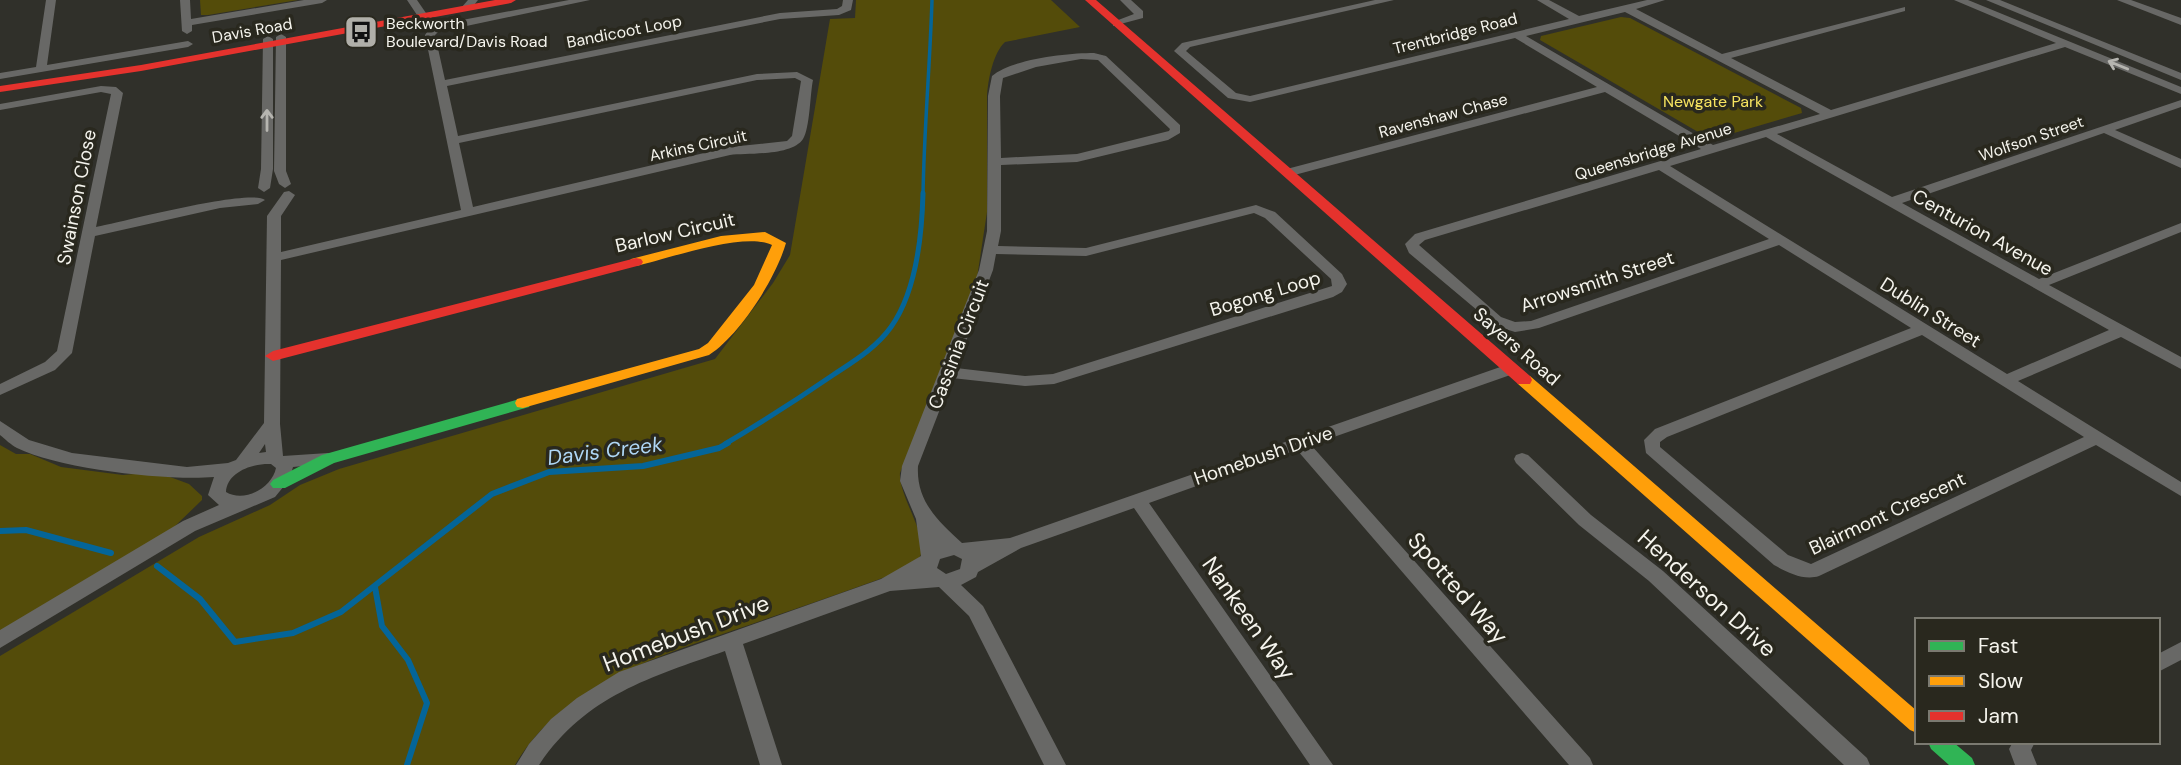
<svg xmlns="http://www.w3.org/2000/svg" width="2181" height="765" font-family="'DM Sans',sans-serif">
<rect width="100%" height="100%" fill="#30302a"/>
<path fill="#544c0a" d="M200,0H298L208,15H201Z
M856,0H1051L1080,27L1005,42C993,53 988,80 987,96V212L977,278L900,473C898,496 932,541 919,558C913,565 899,570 891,575C839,594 786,612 734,630C651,659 563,685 515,765H0V656L199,537L270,505L300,485L339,469L715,359L773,283L790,255L830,19L855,18Z
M1621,17L1630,18L1801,108L1802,113L1717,138L1705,136L1540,40L1541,36Z
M0,445L16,454H30L61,467L123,475L147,473L170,477L189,484L202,496V500L173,528L0,633Z"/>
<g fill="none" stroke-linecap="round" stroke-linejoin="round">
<path stroke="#046598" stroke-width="3.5" d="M923,195C924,130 930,65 932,0"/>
<path stroke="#046598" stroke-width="5" d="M725,444C762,422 798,399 833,375C854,361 876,348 891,327C916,292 922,235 923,193"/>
<path stroke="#046598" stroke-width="6" d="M0,531L26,530L111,553
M157,566L200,599L235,642L293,633L341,612L492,494L549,472L643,466L719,448L728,443
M375,587L382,626L408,660L427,703L407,765"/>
<path fill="#686866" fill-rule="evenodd" d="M46,0H56L47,65L188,41L193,44L188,47L0,79V73L36,67Z
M180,0H190L191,19L304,0H327L322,3L192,25V31L187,34L182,31Z
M407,0H417L428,16L427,18H419Z
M468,0H478L470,10H462L461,8Z
M569,0H590L438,32L435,35L445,80L780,13L837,9L842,6L843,0H853L851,10L839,15L780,19L447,86L458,136L757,74L797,72L813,80C810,94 810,128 803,139C792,156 748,153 730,155L281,260L280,424L283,456L328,453L334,455L336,459L334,463L293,467L289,480L275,497L195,531L0,648V630L183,521L219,505L208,495L214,477C167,481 59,469 17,448C11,445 5,439 0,435V421L29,440L72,453L187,467L228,463L236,460L264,423L267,216L284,192L289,191L295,195L281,216V252L461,210L425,35L430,28L446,23ZM795,78L801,81L792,136L787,141L730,147L473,207L459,143L757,80ZM265,444L266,452L259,453ZM271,464L276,468C272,488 244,503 226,492C227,472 253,463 271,464Z
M1120,0H1131L1143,11V18L1113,26V22L1134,14Z
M1375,0H1394L1190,47L1186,51L1236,93L1250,96L1569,19L1537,0H1549L1579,16L1647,0H1665L1636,9L1722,54L1905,7V11L1731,58L1831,110L2056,43L1954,0H1968L2181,87V94L2065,47L1777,134L1892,197L2181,100V107L2115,130L2181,159V168L2104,133L1902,203L2039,279L2181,223V232L2049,285L2181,357V369L2121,337L2018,381L2181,482V496L2096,445L1819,576C1804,581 1787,572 1774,565L1646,453L1644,440L1655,429L1911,328L1779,245L1539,328L1515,332L1496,326L1409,253L1405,244L1415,234L1701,149L1605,92L1287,177L1281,173L1283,170L1597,87L1515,38L1250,102L1228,98L1174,51L1182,43ZM1625,12L1820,114L1713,145L1526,36ZM1766,137L2109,330L2007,374L1670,166ZM1659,170L1769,239L1531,321L1515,322L1501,317L1419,245L1425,240ZM1922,335L2084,437L1811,564L1788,555L1660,447V442L1667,437Z
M1986,0H2000L2181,73V80Z
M2117,0H2131L2181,18V25Z
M281,34L286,37V171L291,184L285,188L279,184L274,171L276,37Z
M268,36L273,39V169L270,188L264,192L258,188L261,169L263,39Z
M1094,53L1106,56L1180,125V133L1168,140L1077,162L1001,165V231L998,246L1086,248L1256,205L1275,212L1342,274L1347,284L1342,292L1333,297L1054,384L1025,386L952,378L918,466C916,501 938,521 962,543L1010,538L1506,365H1516L1519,369L1516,373L1311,445L1590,758L1593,765H1569L1297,450L1149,503L1333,765H1310L1134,508L1021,548L978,572L976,577L961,585L983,606L1066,765H1044L969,616L939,587L890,591L743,644L782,765H760L725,651C651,677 585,696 539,765H516L529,744L551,719L577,698L619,672L881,579L921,556L916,519L900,481L902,466L979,270L987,231L988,96L992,76C1012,59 1067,53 1094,53ZM1081,59L1098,60L1170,129L1169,131L1077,154L1001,158L1000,96L1003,78L1036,67ZM1254,213L1265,218L1331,279L1332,286L1053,374L1025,376L956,368L993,270L996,254L1086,256ZM954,555L962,559L960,569L946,574L937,568L940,559Z
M101,86L116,87L123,93L96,227C122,222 250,188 265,200L258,204L220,208L95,236L72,353L55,370L0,395V384L45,362L57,351L111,94L101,92L0,110V104Z
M1522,453L1528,455L1591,515L1663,571L1867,758L1870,765H1844L1649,581L1579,525L1516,463L1514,459L1516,455Z
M2181,642V660L2158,672V654Z
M2013,742H2035L2031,750L2037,765H2015L2009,749Z"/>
<path fill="#30b455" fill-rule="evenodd" d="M523,398L531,403L529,407L334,463L285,488H273L270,484L273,480L322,455Z
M1928,742H1953L1972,758L1975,765H1949L1931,749Z"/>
<path fill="#ff9f0a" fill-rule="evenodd" d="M765,232L786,243C776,278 740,335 709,355L523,408L517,407L515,403L517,399L699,349L708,343L754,285L772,245C745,231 667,259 636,266L629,262L631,259L721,236Z
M1524,375L1530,376L1917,711V733L1910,730L1518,384L1516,380L1518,376Z"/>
<path fill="#e5322d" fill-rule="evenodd" d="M495,0H516L511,3L141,71L0,92V86L141,65Z
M1085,0H1096L1530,376L1532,380L1530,384H1518Z
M636,258L641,259L643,262L641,265L273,361L265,356L273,351Z"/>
</g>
<defs><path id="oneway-shaft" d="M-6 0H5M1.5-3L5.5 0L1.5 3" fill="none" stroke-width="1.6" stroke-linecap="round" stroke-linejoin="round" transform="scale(1.75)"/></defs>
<g stroke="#b6b5b0">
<use href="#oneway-shaft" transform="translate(2118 65) rotate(-158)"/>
<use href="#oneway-shaft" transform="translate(267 120) rotate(-90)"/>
</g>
<defs>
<symbol id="bus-square" viewBox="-11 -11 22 22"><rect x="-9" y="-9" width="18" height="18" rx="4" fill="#b0afa9" stroke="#29281e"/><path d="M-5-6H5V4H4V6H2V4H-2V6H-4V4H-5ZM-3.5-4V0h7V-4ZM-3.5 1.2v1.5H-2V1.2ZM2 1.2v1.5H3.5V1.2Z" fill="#111"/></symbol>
</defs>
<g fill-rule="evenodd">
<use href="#bus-square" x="342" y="13" width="38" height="38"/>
</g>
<g text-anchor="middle" stroke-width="7" stroke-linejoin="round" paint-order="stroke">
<g font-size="16" fill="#f5f4ed" stroke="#29281e" text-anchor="start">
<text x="386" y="29">Beckworth<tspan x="386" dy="18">Boulevard/Davis Road</tspan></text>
</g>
<g font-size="16" fill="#f5f4ed" stroke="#29281e">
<text transform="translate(252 30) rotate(-10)" y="6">Davis Road</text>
<text transform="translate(624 31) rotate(-11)" y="6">Bandicoot Loop</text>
<text transform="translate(1455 33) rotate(-14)" y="6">Trentbridge Road</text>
<text transform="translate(1443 115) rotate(-15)" y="6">Ravenshaw Chase</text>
<text transform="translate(2031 138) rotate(-19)" y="6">Wolfson Street</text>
<text transform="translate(698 145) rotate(-12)" y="6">Arkins Circuit</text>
<text transform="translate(1653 151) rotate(-17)" y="6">Queensbridge Avenue</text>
</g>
<g font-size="16" fill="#f7e460" stroke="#29281e">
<text x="1713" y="107">Newgate Park</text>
</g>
<g font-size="19" fill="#f5f4ed" stroke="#29281e">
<text transform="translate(76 197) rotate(-79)" y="7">Swainson Close</text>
<text transform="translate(675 232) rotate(-13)" y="7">Barlow Circuit</text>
<text transform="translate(1983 232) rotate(29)" y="7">Centurion Avenue</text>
<text transform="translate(1597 281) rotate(-18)" y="7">Arrowsmith Street</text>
<text transform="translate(1265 293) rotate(-17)" y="7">Bogong Loop</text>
<text transform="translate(1931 312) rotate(32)" y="7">Dublin Street</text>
<text transform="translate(958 344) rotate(-69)" y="7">Cassinia Circuit</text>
<text transform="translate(1517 346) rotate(41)" y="7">Sayers Road</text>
<text transform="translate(1263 455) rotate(-19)" y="7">Homebush Drive</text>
<text transform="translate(1887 513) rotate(-25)" y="7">Blairmont Crescent</text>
</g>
<g font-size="21" font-style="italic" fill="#afd7f6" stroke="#29281e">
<text transform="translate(605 451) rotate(-7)" y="7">Davis Creek</text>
</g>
<g font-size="23" fill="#f5f4ed" stroke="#29281e">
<text transform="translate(1458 588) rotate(49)" y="8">Spotted Way</text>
<text transform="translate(1707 593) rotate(42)" y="8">Henderson Drive</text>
<text transform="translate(1249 618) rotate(55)" y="8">Nankeen Way</text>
<text transform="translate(686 633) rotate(-21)" y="8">Homebush Drive</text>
</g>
</g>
<rect x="1915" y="618" width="245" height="126" fill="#29281e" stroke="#7b7a71" stroke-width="2"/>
<rect x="1929" y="641" width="35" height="10" fill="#30b455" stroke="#7b7a71" stroke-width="2"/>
<text x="1978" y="653" font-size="21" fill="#f5f4ed">Fast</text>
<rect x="1929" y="676" width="35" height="10" fill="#ff9f0a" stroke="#7b7a71" stroke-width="2"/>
<text x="1978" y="688" font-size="21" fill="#f5f4ed">Slow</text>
<rect x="1929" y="711" width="35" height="10" fill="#e5322d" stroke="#7b7a71" stroke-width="2"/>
<text x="1978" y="723" font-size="21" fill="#f5f4ed">Jam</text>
</svg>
